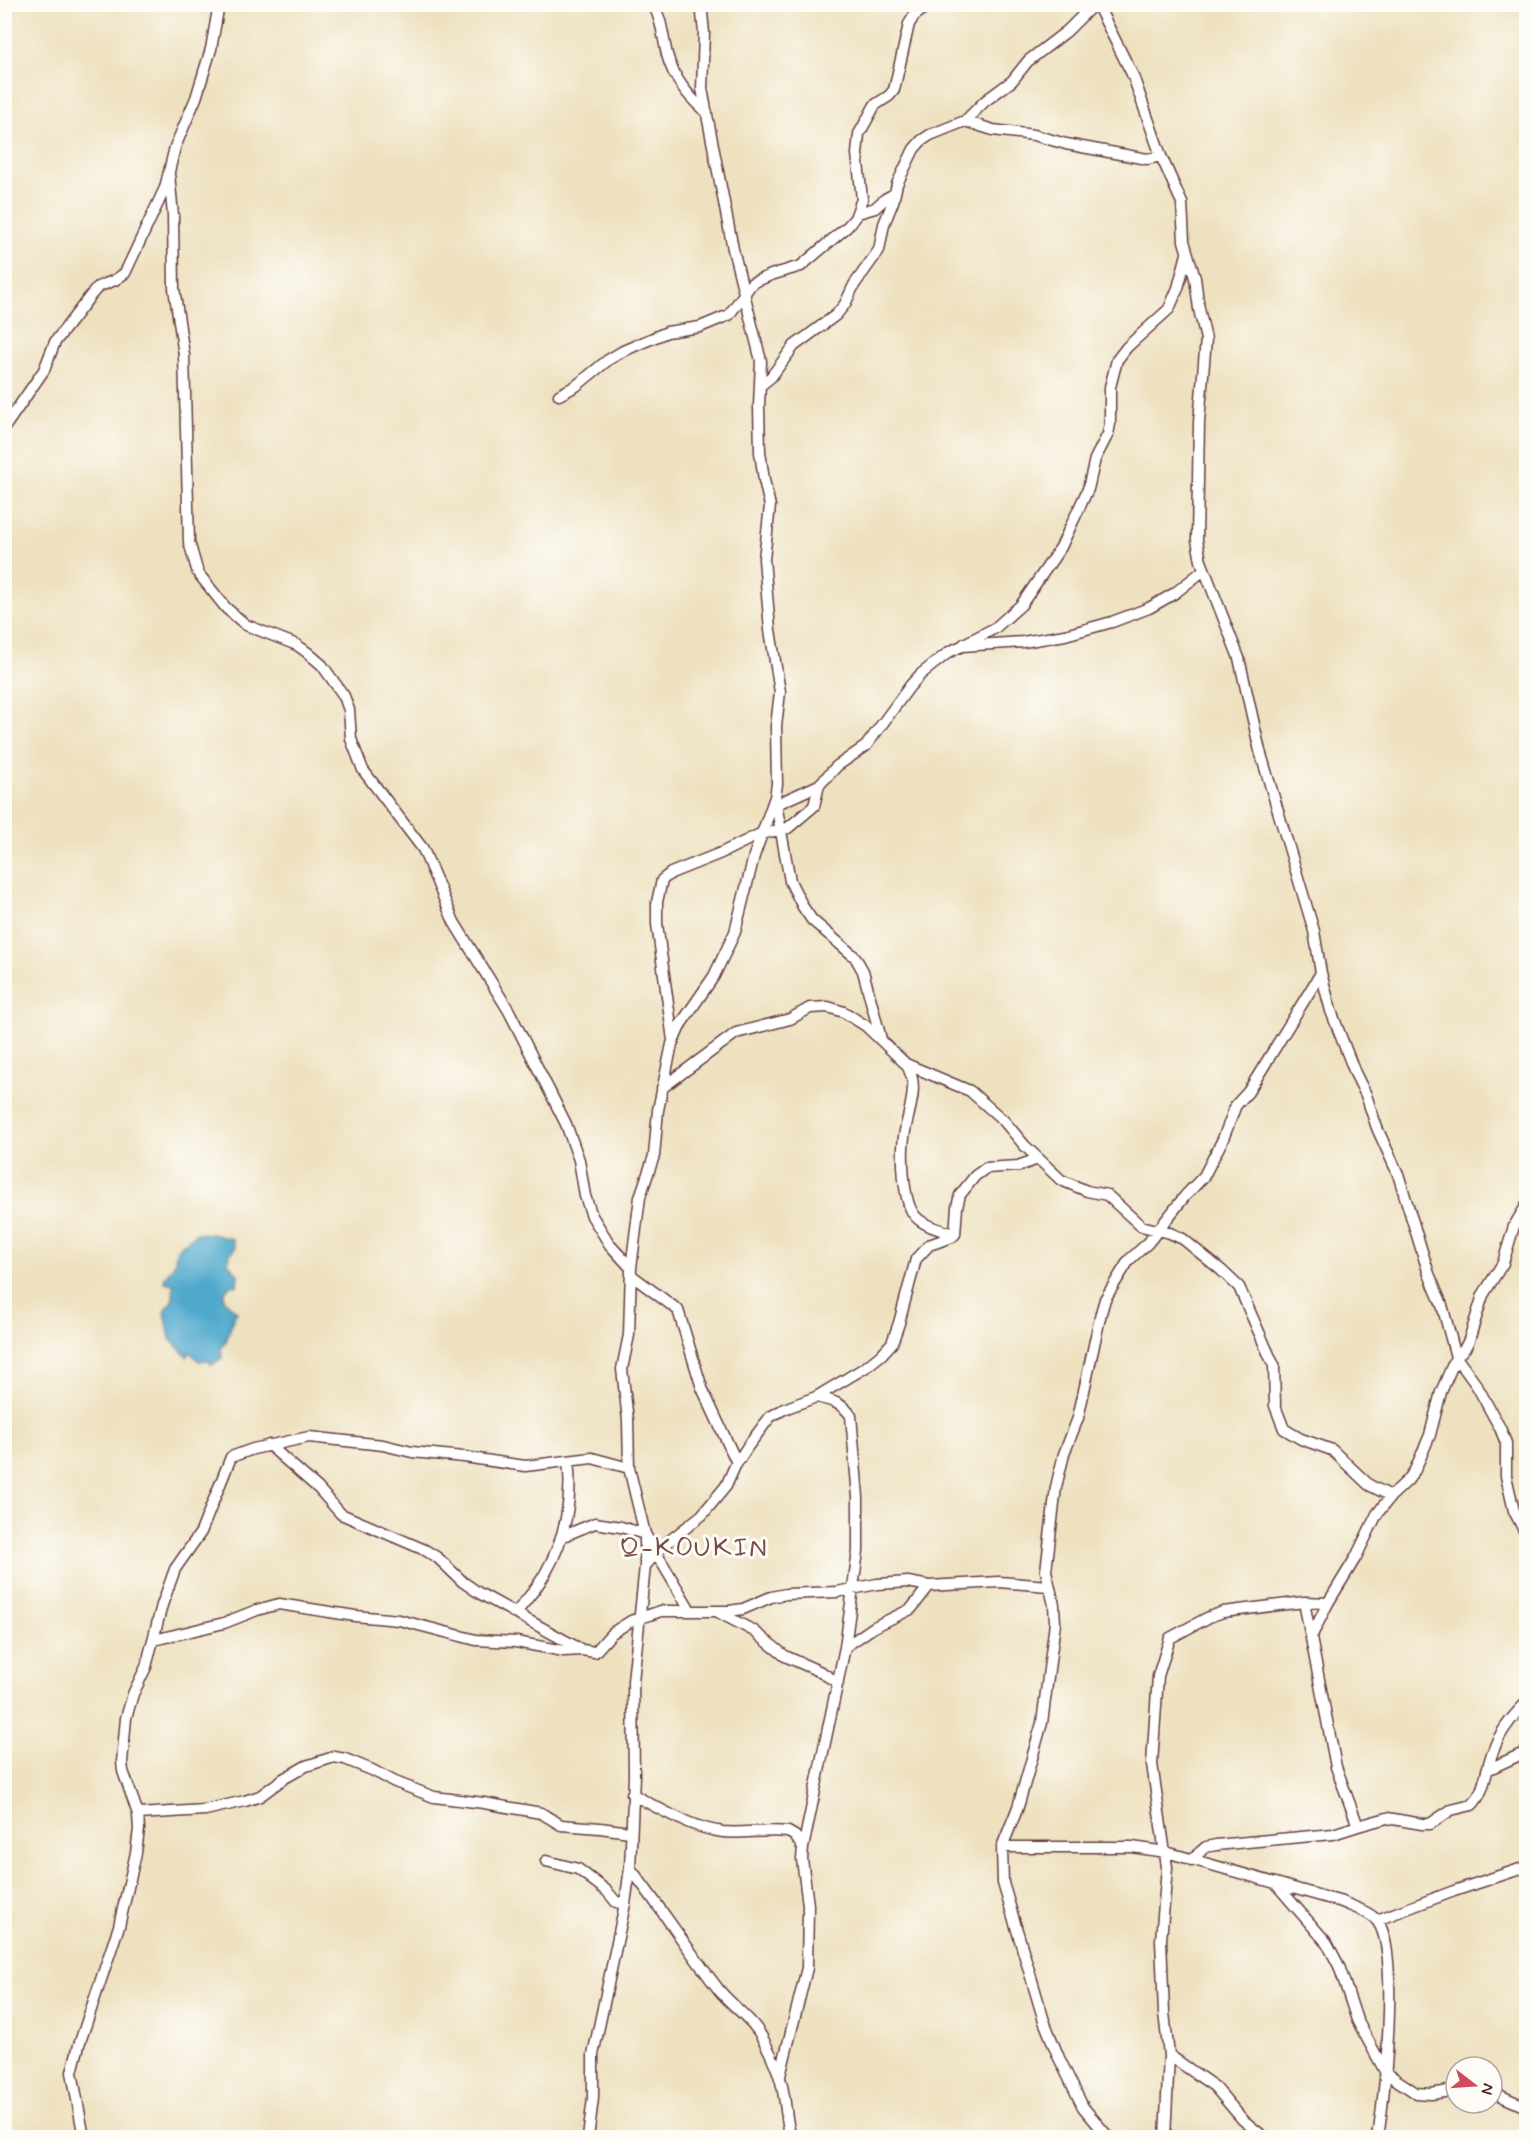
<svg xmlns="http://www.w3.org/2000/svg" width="1531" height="2142" font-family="Mynerve,sans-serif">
<rect width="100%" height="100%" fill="#fdfcf7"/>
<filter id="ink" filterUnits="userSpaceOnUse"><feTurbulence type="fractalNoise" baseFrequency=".0167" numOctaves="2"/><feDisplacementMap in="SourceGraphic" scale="12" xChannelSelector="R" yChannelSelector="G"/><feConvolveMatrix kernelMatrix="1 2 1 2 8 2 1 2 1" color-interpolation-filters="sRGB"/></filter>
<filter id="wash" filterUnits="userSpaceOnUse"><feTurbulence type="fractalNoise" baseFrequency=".008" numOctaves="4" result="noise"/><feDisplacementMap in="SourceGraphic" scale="24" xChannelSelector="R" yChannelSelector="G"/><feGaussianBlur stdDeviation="1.35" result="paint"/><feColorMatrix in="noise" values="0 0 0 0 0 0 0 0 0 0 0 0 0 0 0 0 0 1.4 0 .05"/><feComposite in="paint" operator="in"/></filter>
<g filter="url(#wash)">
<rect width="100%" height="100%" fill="#eee1c0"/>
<path fill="#50a9cd" stroke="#4d647c" stroke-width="1.5" d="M197,1233L211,1234L232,1239L235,1248L230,1254L228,1263L238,1274L237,1286L230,1285L224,1293V1300L237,1312C227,1327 232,1336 221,1348L222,1358L212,1365L208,1360L199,1361L190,1352L187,1357L170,1339L165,1312L173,1299L174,1284L164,1282L165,1277L174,1265L177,1249Z"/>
</g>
<g filter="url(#ink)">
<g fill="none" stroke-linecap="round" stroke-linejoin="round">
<defs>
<path id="minor" d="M653,4C661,18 662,31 665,45C669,72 686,95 707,113
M1097,4L1133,76L1161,156L1182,203L1184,241L1195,278L1199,309L1206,339L1199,422L1197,540L1201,561L1239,658L1260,751L1314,931L1321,973L1331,1011L1355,1073L1366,1095L1377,1128L1398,1174L1429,1274L1442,1305L1456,1357L1477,1386L1500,1428L1506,1443V1476L1514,1511L1526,1534
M965,121L993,130L1034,135L1066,144L1147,159L1161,156
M169,174L173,215L174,288L184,355L189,542L198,573L226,608L246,625L297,645L308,653L322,665L344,696L349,710L351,739L363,770L423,849L454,922L509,1011L566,1124L579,1160L585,1196L592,1216L610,1245L631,1268
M858,213L875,208L885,199L894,194
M761,385L771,377L794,346L836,315L845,304L854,285L879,250L884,224L893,202L897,184L914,149L921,141L930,135L965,121L985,101L1012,81L1028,61L1067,31L1094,4
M559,395L576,386L608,360L623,351L667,332L700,327L729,315L752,283L771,275L801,266L847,227L855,218L862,199L857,154L859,134L875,105L889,96L894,90L909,24L914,16L930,4
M4,428L44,370L55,342L91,295L98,287L115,280L125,273L165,188L175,147L196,98L211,49L219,4
M964,644L995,628L1021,605L1061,547L1088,489L1095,459L1108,434L1110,424V387L1117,360L1127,347L1169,309L1178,288L1187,254
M775,798L790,881L803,907L812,920L855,957L863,971L881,1039
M777,804L819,785L837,766L866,746L910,686L921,674L949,652L962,646L1023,642L1065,635L1112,622L1149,608L1175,593L1204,570
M673,1040L657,924V902L662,880L671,873L721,853L760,834L788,828L814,806L819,785
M906,1064C920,1085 909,1109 905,1131C901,1151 902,1203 916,1217C926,1227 941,1230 955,1234
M662,1088L736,1033L790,1019L810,1008L828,1007L844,1012L866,1026L906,1064L970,1091L1004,1121L1025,1146L1061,1180L1087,1191L1107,1195L1141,1226L1170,1233L1183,1239L1221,1270L1239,1287L1274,1366L1275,1406L1284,1429L1301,1439L1332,1450L1369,1485L1391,1496
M631,1275L678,1310L702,1388L737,1463
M269,1445L318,1488L341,1514L425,1550L438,1558L463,1582L479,1593L582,1650L595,1652L612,1633L631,1621L661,1611H729L743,1609L771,1597L786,1594L837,1592L877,1584L894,1583L908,1582L929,1586L999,1582L1048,1586
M561,1537L595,1523L621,1527L645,1534L690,1610
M645,1566L663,1546L702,1515L726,1486L735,1466L748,1446L770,1417L784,1409L816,1397L866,1367L881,1355L892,1343L899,1323L916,1259L929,1245L952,1237L955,1234L957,1207L960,1195L975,1176L986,1168L1018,1166L1038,1159
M718,1612L754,1631L785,1656L821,1672L838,1683
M516,1613C526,1600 538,1587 546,1572C565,1539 573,1498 568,1461
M1312,1635L1328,1603L1356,1557L1377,1514L1391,1496L1408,1480L1415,1470L1430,1435L1441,1392L1456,1357L1465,1348L1469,1340L1483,1295L1503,1263L1514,1226L1526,1206
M154,1640L224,1623L257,1610L279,1604L355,1616L399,1620L476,1640L516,1642L564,1651L582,1650
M845,1647L874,1627L911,1609L929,1586
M1487,1770L1526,1752
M632,1794C660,1809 691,1828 723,1832C744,1834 766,1829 788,1832L795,1836L803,1848
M138,1814L205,1810L245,1801L260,1796L283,1779L306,1766L334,1757L345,1759L372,1770L395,1782L434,1797L484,1803L541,1813L561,1825L600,1828L630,1832
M1358,1826L1387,1818L1422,1824H1430L1451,1810L1472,1805C1486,1791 1486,1766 1494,1749C1500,1731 1513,1716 1526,1703
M1002,1847H1132L1166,1852L1342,1902C1353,1907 1371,1912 1378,1922C1400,1953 1384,2097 1378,2138
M1191,1860L1206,1847L1216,1845L1333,1834L1358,1826L1336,1767L1304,1602
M546,1861L578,1869L607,1891L616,1902L625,1904
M630,1868C661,1908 688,1950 719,1990C734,2008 754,2020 764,2041C770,2052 775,2063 779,2075C786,2094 785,2117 791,2138
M1275,1883L1327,1943L1339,1966L1357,2020L1386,2073L1416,2093L1431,2094L1456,2090
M1377,1920L1454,1891L1526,1867
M1169,2055L1215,2087L1243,2120L1265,2138
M780,2076L807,1968L808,1905L802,1859L803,1848L845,1647L858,1551V1497L851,1416C843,1403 830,1400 816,1397
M1492,2092L1526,2107
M84,2138L72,2072L79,2045L119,1926L136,1853L139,1829L138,1814L123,1771L122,1762L126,1718L133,1694L146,1667L162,1605L175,1569L201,1532L231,1457L253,1449L309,1437L383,1445L412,1452L464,1457L525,1466L592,1458L629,1468
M588,2138L593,2098V2055L625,1904L630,1868L634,1776L633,1681L645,1566V1534L629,1468L628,1420L622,1369L629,1335L631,1268L640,1197L654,1156L658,1110L672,1044L681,1024L714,976L735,932L754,856L775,797L777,784L776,726L780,692L770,630L764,559L770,506L764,480L760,452L759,406L761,361L733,249L702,89L704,33L701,4
M1109,2138L1083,2107L1059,2058L1044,2021L1003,1883L1002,1847L1018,1807L1042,1723L1055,1623L1054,1605L1046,1571L1056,1487L1064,1454L1078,1418L1101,1313L1105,1299L1129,1260L1148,1243L1185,1196L1204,1176L1223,1139L1236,1105L1248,1092L1321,973
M1165,2138L1169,2055L1164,2013L1161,1940L1167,1867L1152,1764L1158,1676L1170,1638L1209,1617L1223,1612L1304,1602L1328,1603"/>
</defs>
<use href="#minor" stroke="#633c41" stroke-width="13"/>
<use href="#minor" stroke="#fff" stroke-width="10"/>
</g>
</g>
<g text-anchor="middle" stroke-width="6" stroke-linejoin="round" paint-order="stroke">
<g font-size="27" letter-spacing="1.5" fill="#7b4a48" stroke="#fdfcf7">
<text x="694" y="1556">Q-KOUKIN</text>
</g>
</g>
<rect width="1531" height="2142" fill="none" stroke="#fdfcf7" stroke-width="24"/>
<g transform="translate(1474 2085) rotate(107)"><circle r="28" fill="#fdfcf7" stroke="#b5a4a5" stroke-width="1.5"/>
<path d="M0-4.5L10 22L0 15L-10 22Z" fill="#d1495b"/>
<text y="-9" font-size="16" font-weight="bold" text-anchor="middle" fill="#4a1f2b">N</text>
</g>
</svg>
